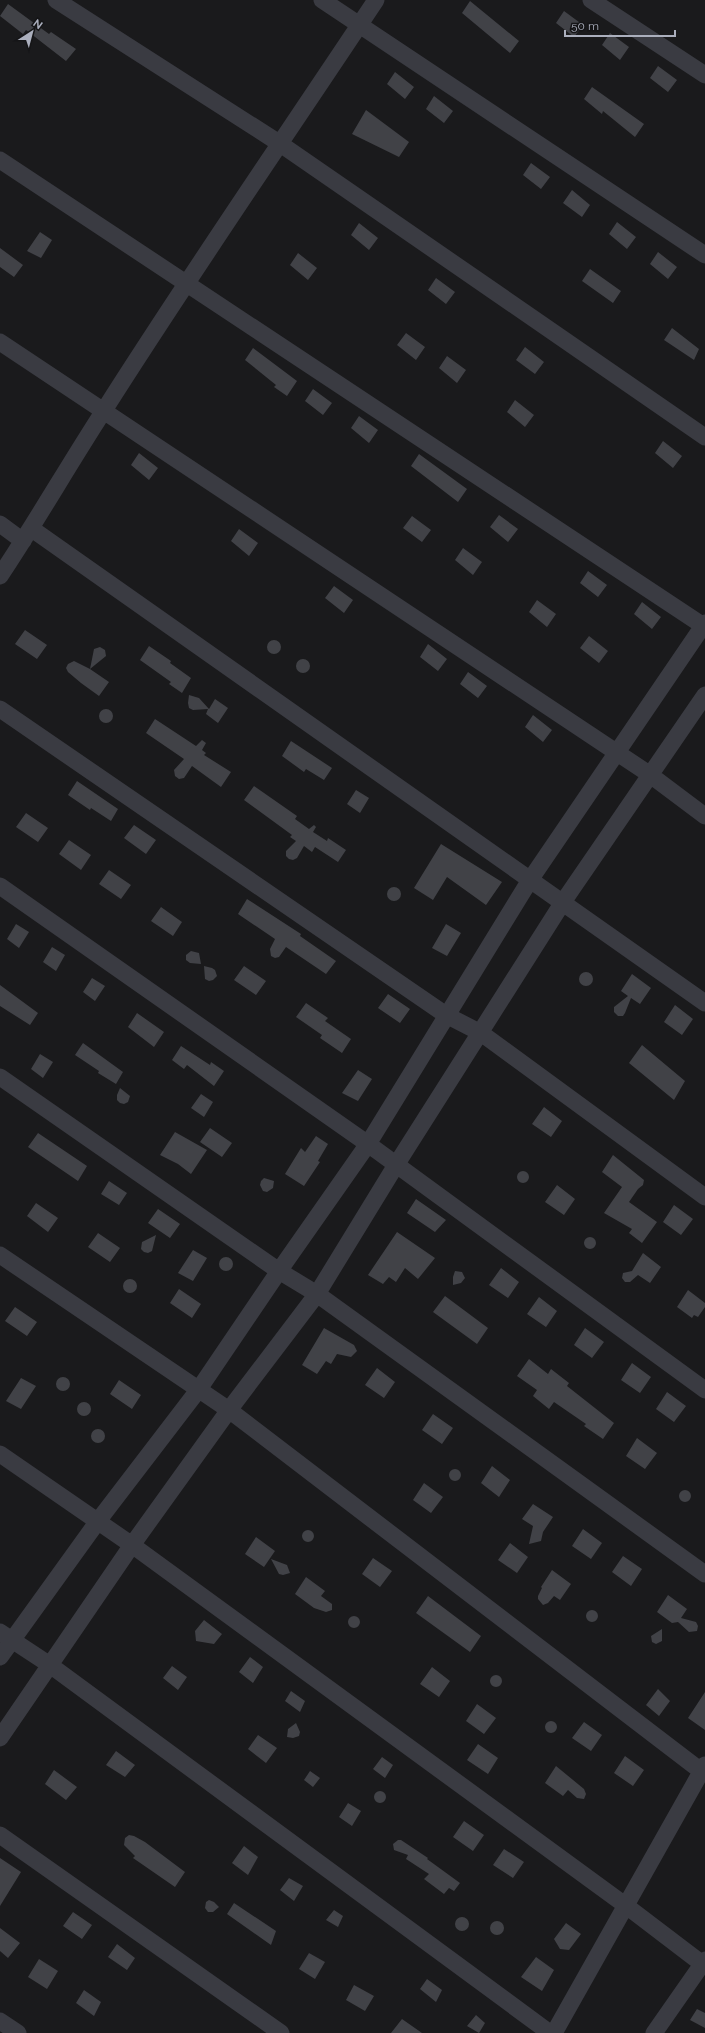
<svg xmlns="http://www.w3.org/2000/svg" width="705" height="2033" font-family="Raleway,sans-serif">
<rect width="100%" height="100%" fill="#1a1a1c"/>
<path fill="#414247" d="M470,1L519,41L510,53L462,13Z
M8,4L49,34L51,32L76,49L66,61L26,30L23,34L0,16Z
M564,11L583,25L574,37L556,23Z
M610,33L629,47L620,60L602,45Z
M658,66L677,80L668,92L650,78Z
M395,72L414,87L405,99L387,84Z
M592,87L644,124L635,137L603,111L602,114L584,99Z
M434,96L453,111L444,123L426,109Z
M366,110L409,142L399,157L352,134Z
M531,163L550,177L541,189L523,175Z
M572,190L590,205L582,217L563,203Z
M617,222L636,237L627,249L609,234Z
M359,223L378,238L369,250L351,235Z
M40,232L52,240L41,258L27,251Z
M0,248L23,265L14,277L0,267Z
M658,252L677,267L668,279L650,264Z
M298,253L317,268L308,280L290,265Z
M590,269L621,291L613,303L582,281Z
M436,278L455,292L446,304L428,290Z
M672,328L699,349L694,360L664,340Z
M406,333L425,347L416,360L397,345Z
M525,347L544,362L535,374L516,360Z
M253,348L297,381L287,396L274,387L276,385L245,360Z
M447,356L466,370L457,383L439,368Z
M313,389L332,403L323,415L305,401Z
M515,400L534,415L525,427L507,412Z
M359,416L378,430L369,443L351,428Z
M663,441L682,456L673,468L655,453Z
M139,453L158,468L149,480L131,465Z
M419,454L467,489L458,502L411,466Z
M499,515L518,529L508,542L490,527Z
M412,516L431,530L422,542L403,528Z
M239,529L258,543L249,556L231,541Z
M463,548L482,562L473,575L455,560Z
M588,571L607,585L598,597L580,583Z
M334,586L353,600L344,613L325,598Z
M537,600L556,614L547,627L529,612Z
M642,602L661,617L652,629L634,614Z
M25,630L47,645L37,659L15,644Z
M589,636L608,651L599,663L580,648Z
M267 647a7 7 0 1 1 14 0a7 7 0 1 1-14 0Z
M428,644L447,659L438,671L420,657Z
M149,646L171,661L170,663L191,678L182,693L169,684L171,682L140,660Z
M100,647L105,650L106,656L90,669L109,682L99,696L81,683L68,672L66,668L68,664L74,661L90,669L94,649Z
M296 666a7 7 0 1 1 14 0a7 7 0 1 1-14 0Z
M468,672L487,686L478,698L460,684Z
M189,695L199,698L209,709L215,699L228,708L218,723L206,714L208,709L193,710L189,708L188,703Z
M99 716a7 7 0 1 1 14 0a7 7 0 1 1-14 0Z
M533,715L552,730L543,742L525,727Z
M155,719L196,746L202,740L206,743L202,750L206,753L204,755L231,772L221,787L192,766L184,778L179,779L175,776L174,770L184,759L146,733Z
M291,741L332,768L324,780L306,769L304,772L282,756Z
M77,781L118,809L111,821L91,808L90,810L68,795Z
M254,786L297,816L295,819L309,829L314,825L316,827L313,832L327,841L328,838L346,850L338,862L315,847L312,852L304,846L297,858L293,860L289,859L286,856V851L296,841L290,837L292,835L244,800Z
M356,790L369,798L360,813L347,804Z
M26,813L48,828L38,842L16,827Z
M134,825L156,840L146,854L124,838Z
M69,840L91,855L81,870L59,854Z
M441,844L502,882L486,905L447,877L433,900L414,888Z
M109,870L131,885L121,899L99,884Z
M387 894a7 7 0 1 1 14 0a7 7 0 1 1-14 0Z
M247,899L301,934L300,936L336,961L326,974L286,947L279,957L275,958L271,956L270,949L275,939L238,914Z
M161,907L182,922L173,936L151,921Z
M16,924L29,932L19,948L7,939Z
M446,924L461,933L447,956L432,948Z
M52,947L65,955L56,971L43,962Z
M191,951L199,953L201,964L190,963L186,960V955Z
M204,966L212,968L215,970L217,976L213,980L209,981L205,979Z
M244,966L266,981L256,995L234,980Z
M579 979a7 7 0 1 1 14 0a7 7 0 1 1-14 0Z
M632,974L651,988L640,1004L631,998L625,1013L623,1016H618L614,1012V1007L628,996L621,991Z
M92,978L105,986L95,1001L83,992Z
M0,985L38,1013L30,1025L0,1006Z
M388,994L410,1009L400,1023L378,1008Z
M306,1003L328,1018L325,1021L351,1039L342,1053L320,1038L322,1035L296,1017Z
M675,1005L693,1019L682,1035L664,1022Z
M137,1013L164,1032L154,1047L128,1027Z
M83,1043L123,1072L116,1084L98,1073L99,1071L75,1055Z
M642,1045L685,1081L674,1100L629,1063Z
M181,1046L210,1065L211,1062L224,1071L214,1086L187,1065L184,1069L172,1060Z
M40,1054L53,1062L43,1078L31,1069Z
M358,1070L372,1079L358,1101L342,1093Z
M120,1088L130,1096L128,1102L124,1104L120,1103L117,1100V1095Z
M201,1094L213,1102L204,1117L191,1108Z
M544,1107L562,1121L551,1137L532,1124Z
M210,1128L232,1143L222,1157L200,1142Z
M175,1132L207,1150L191,1174L178,1164L160,1155Z
M38,1133L87,1166L78,1181L28,1147Z
M316,1136L328,1144L318,1161L320,1162L304,1186L285,1174L301,1148L305,1152Z
M613,1155L644,1180L643,1185L638,1189L629,1202L657,1222L642,1243L629,1233L632,1229L604,1213L622,1187L602,1172Z
M517 1177a6 6 0 1 1 12 0a6 6 0 1 1-12 0Z
M264,1178L274,1181L273,1188L267,1192L263,1191L260,1185L261,1181Z
M109,1181L127,1193L119,1205L101,1194Z
M557,1185L575,1199L564,1215L545,1202Z
M416,1199L446,1220L435,1232L407,1213Z
M36,1203L58,1218L48,1232L27,1216Z
M674,1205L693,1219L681,1235L663,1222Z
M158,1209L180,1224L170,1238L148,1223Z
M397,1232L435,1258L418,1279L405,1268L396,1282L389,1277L383,1284L368,1275Z
M98,1233L120,1248L110,1262L88,1247Z
M156,1235L152,1251L148,1253L144,1252L141,1249L142,1242Z
M584 1243a6 6 0 1 1 12 0a6 6 0 1 1-12 0Z
M193,1250L207,1258L193,1281L178,1273Z
M643,1253L661,1267L650,1283L638,1275L630,1282H625L622,1278L623,1273L632,1271Z
M219 1264a7 7 0 1 1 14 0a7 7 0 1 1-14 0Z
M501,1268L519,1282L508,1298L489,1285Z
M455,1271L462,1272L465,1278L461,1283L453,1285V1277Z
M123 1286a7 7 0 1 1 14 0a7 7 0 1 1-14 0Z
M179,1289L201,1304L192,1318L170,1303Z
M688,1290L705,1303V1307L698,1317L694,1315L692,1318L677,1307Z
M445,1296L488,1328L477,1344L433,1312Z
M539,1297L557,1311L546,1327L527,1314Z
M15,1307L37,1322L27,1336L5,1321Z
M324,1328L354,1345L357,1351L351,1357L337,1354L331,1364L326,1361L317,1374L302,1365Z
M585,1328L604,1342L592,1358L574,1345Z
M529,1359L548,1374L551,1369L569,1383L567,1386L614,1423L603,1439L584,1426L586,1424L554,1402L549,1409L533,1396L537,1390L517,1376Z
M632,1363L651,1377L640,1393L621,1380Z
M377,1368L395,1382L384,1398L365,1385Z
M56 1384a7 7 0 1 1 14 0a7 7 0 1 1-14 0Z
M21,1378L36,1386L21,1409L6,1401Z
M119,1380L141,1395L132,1409L110,1394Z
M667,1392L686,1406L674,1422L656,1409Z
M77 1409a7 7 0 1 1 14 0a7 7 0 1 1-14 0Z
M433,1414L453,1428L442,1444L422,1430Z
M91 1436a7 7 0 1 1 14 0a7 7 0 1 1-14 0Z
M637,1438L657,1453L645,1469L626,1456Z
M492,1466L510,1480L499,1497L481,1483Z
M449 1475a6 6 0 1 1 12 0a6 6 0 1 1-12 0Z
M424,1483L443,1497L431,1513L413,1500Z
M679 1496a6 6 0 1 1 12 0a6 6 0 1 1-12 0Z
M533,1504L553,1517L543,1532L541,1541L529,1544L533,1526L522,1519Z
M583,1529L602,1543L591,1559L572,1546Z
M302 1536a6 6 0 1 1 12 0a6 6 0 1 1-12 0Z
M256,1537L275,1551L264,1567L245,1554Z
M510,1543L528,1557L517,1573L498,1560Z
M623,1556L642,1569L631,1586L612,1572Z
M373,1558L392,1571L380,1587L362,1574Z
M271,1559L287,1565L290,1573L283,1575L279,1574Z
M552,1570L571,1584L560,1600L554,1596L548,1603L543,1605L538,1599V1596L542,1588L541,1587Z
M306,1577L325,1591L321,1596L332,1604V1610L326,1612L314,1608L295,1594Z
M668,1595L687,1609L681,1618L696,1622L698,1626L697,1631L689,1632L678,1622L672,1623L657,1612Z
M428,1596L481,1636L470,1652L416,1613Z
M586 1616a6 6 0 1 1 12 0a6 6 0 1 1-12 0Z
M348 1622a6 6 0 1 1 12 0a6 6 0 1 1-12 0Z
M204,1620L222,1634L214,1644L196,1641L195,1631Z
M662,1629V1641L656,1644L652,1642L651,1636Z
M250,1657L263,1667L253,1683L239,1672Z
M172,1666L187,1677L178,1690L163,1678Z
M432,1667L450,1681L439,1697L420,1684Z
M490 1681a6 6 0 1 1 12 0a6 6 0 1 1-12 0Z
M658,1689L670,1701L659,1716L646,1705Z
M291,1691L305,1701L300,1712L285,1701Z
M705,1692V1730L688,1718Z
M477,1704L496,1718L484,1734L466,1721Z
M545 1727a6 6 0 1 1 12 0a6 6 0 1 1-12 0Z
M584,1722L602,1735L591,1751L572,1738Z
M296,1723L300,1732L299,1736L293,1738L287,1737L288,1729Z
M258,1735L277,1748L266,1763L248,1749Z
M478,1744L498,1758L488,1774L467,1760Z
M116,1751L135,1765L125,1777L106,1765Z
M625,1756L644,1770L633,1786L614,1773Z
M382,1757L393,1765L385,1778L373,1769Z
M556,1766L584,1789L586,1794L584,1799L577,1798L568,1790L563,1796L545,1783Z
M54,1770L77,1787L66,1800L45,1784Z
M310,1771L320,1778L313,1787L304,1780Z
M374 1797a6 6 0 1 1 12 0a6 6 0 1 1-12 0Z
M348,1803L361,1811L352,1826L339,1817Z
M464,1821L484,1835L473,1851L453,1837Z
M129,1835L134,1836L145,1842L185,1872L175,1887L133,1858L135,1856L124,1845L125,1838Z
M398,1840H401L428,1858L427,1859L460,1883L454,1891L449,1888L444,1894L424,1879L429,1874L406,1859L408,1855L394,1850L393,1844Z
M244,1846L258,1857L248,1875L232,1863Z
M504,1849L524,1862L513,1878L493,1865Z
M0,1858L21,1872L0,1906Z
M289,1878L303,1886L294,1901L280,1890Z
M209,1900L214,1902L219,1907L213,1912H208L205,1908L206,1902Z
M234,1903L276,1931L271,1945L227,1914Z
M334,1910L343,1916L338,1927L326,1920Z
M73,1912L92,1925L82,1939L63,1926Z
M455 1924a7 7 0 1 1 14 0a7 7 0 1 1-14 0Z
M490 1928a7 7 0 1 1 14 0a7 7 0 1 1-14 0Z
M566,1923L581,1934L569,1950L560,1949L554,1939Z
M0,1928L20,1943L8,1958L0,1951Z
M117,1944L135,1958L127,1970L108,1957Z
M309,1953L325,1962L315,1979L299,1969Z
M536,1957L554,1970L542,1991L521,1977Z
M39,1959L58,1971L47,1989L28,1977Z
M427,1979L442,1990L436,2002L420,1989Z
M354,1985L374,1996L365,2011L346,2000Z
M84,1990L101,2002L94,2016L76,2003Z
M697,2009L705,2013V2028L690,2020Z
M476,2015L485,2023L479,2033L467,2026Z
M402,2019L422,2033H391Z"/>
<g fill="none" stroke-linecap="round" stroke-linejoin="round">
<path stroke="#3a3b42" stroke-width="17" d="M56,0L279,143L705,437
M322,0L705,255
M591,0L705,75
M0,160L705,627
M0,342L649,774L705,816
M0,524L23,541
M32,529L705,1003
M0,576C36,522 68,466 103,412C191,273 285,137 376,0
M0,709L446,1015L481,1033L705,1197
M0,886L368,1144L705,1390
M0,1077L279,1271L317,1294L705,1574
M0,1255L229,1410L705,1774
M0,1454L132,1545L625,1905L705,1966
M0,1632L50,1665L550,2033
M0,1657L98,1521L199,1389L279,1271L368,1144L530,880L705,623
M0,1738L132,1545L229,1410L317,1294L396,1165L563,902L705,695
M0,1835L281,2033
M0,2021L18,2033
M554,2033L705,1765
M654,2033L705,1960"/>
</g>
<g transform="translate(32 32) rotate(36)" stroke="#151517" stroke-width="3" paint-order="stroke">
<path d="M0-3L7 15L0 10L-7 15Z" fill="#abafbd"/>
<text y="-6" font-size="11" font-weight="bold" text-anchor="middle" fill="#abafbd">N</text>
</g>
<path d="M565 30v6h110v-6" fill="none" stroke="#abafbd" stroke-width="2"/>
<text x="571" y="30" font-size="12" fill="#abafbd" stroke="#151517" stroke-width="3" paint-order="stroke">50 m</text>
</svg>
